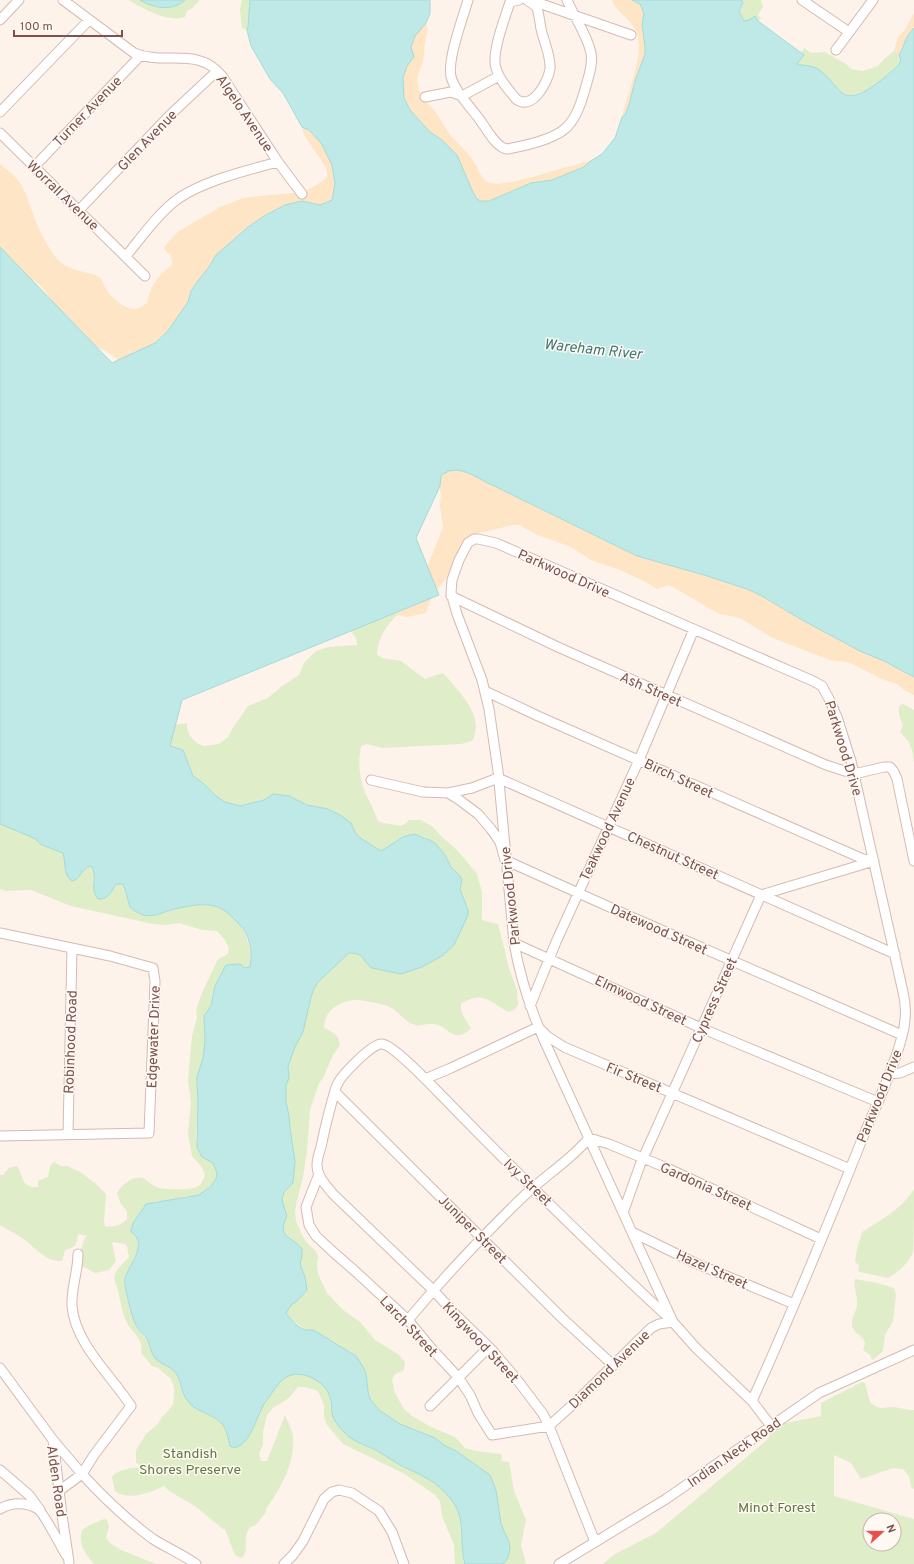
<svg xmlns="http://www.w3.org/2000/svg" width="914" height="1564" font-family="Overpass,sans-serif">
<rect width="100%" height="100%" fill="#fdf3eb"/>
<path fill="#dfedc8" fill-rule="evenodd" d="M128,0H140L155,7L168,8L185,0H199V1L191,9L187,11L185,17C167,23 143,8 128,0Z
M242,0H250L248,27L247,30L242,28L240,9Z
M742,0H761L763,7L758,15L761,18L758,21H744L739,11L743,3Z
M804,48L811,53L825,52L846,64L851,69L863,71L878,66L884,59L894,51L899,55L901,59L899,65L870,89L850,96L843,93L818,69L797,64L804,55L801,53Z
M393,602L397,615C386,626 378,638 377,654L382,658L401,661L425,679L442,673L445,675C459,692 486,717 472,741L461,744L382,748L367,744L361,746C357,766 360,786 371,804C374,810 375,816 379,822L400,826L405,824L409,820H420L432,826L442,837L458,851L477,874L482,892V919L485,921L498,924L505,951L508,965L517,990L518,1005L514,1010L509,1012C496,1007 489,995 474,998C469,999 465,1002 461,1003C460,1013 465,1019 471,1028C453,1046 449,1025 433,1024C428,1023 420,1027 415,1025C405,1022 399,1012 390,1007C386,1005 380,1004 375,1003C370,1002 363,1000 357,1000C340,1000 324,1010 324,1028C333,1032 339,1035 340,1045L333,1055L323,1078L319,1083L310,1110L307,1151L303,1177L297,1201L295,1211L296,1221L303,1237L308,1244L316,1251L318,1257L317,1265L318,1274L327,1293L343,1310L360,1322L375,1340L398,1354L405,1362L404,1370L395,1374L392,1380L395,1393L404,1409L412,1416L431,1427L455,1437L465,1448L476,1451L500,1454L502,1456L501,1461L509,1462L514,1491L526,1520L521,1545L526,1564H501L504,1563L508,1558L510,1549L509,1542L501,1524L496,1490L490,1475L456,1451L444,1445L435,1438L400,1424L379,1410L370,1399L368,1391V1384L351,1352L343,1349L336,1343L311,1329L306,1330L302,1327L290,1319L286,1313L292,1304L296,1302L305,1277L300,1264L302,1256L299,1246L286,1236L283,1229V1224L287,1216L284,1207L282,1199L284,1192L293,1183L295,1162L290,1128L289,1116L286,1102V1084L289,1079L288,1066L289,1059L314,989L318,982L349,953C360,953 362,956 368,965L442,956L456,941L468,907C465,902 462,896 461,890C460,887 462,884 462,881C460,874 453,870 450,864C429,828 413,828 381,851L362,839L356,834L351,823L328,809L307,805L289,796L273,794L264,800L240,806L225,802L216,796L204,784L193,776L179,749L170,747L174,725L187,723V728L190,736L198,744L204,746L219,744L228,737L234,726L248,706L268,698L282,686L299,675L304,663L316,651L328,647L357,645L356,638L350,630Z
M903,704L914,710V763L912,750L909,742L900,732L903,725C900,718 897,713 900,705Z
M0,818L30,835L42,845L63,853L65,861V872L77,879L85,868L90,866L92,867L94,874L93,883L107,897L116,884H122L124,886L126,896L155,915C172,910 190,903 209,905C237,908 254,940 250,967L245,968L242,967L215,985L211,1006L204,1016L205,1042L203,1058L197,1077L198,1101L196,1138L202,1157L213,1163L217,1173L216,1179L204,1193L193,1197L186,1196L172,1201H157L147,1204L137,1216L131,1229L137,1238L138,1247L133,1261L124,1279L127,1300L136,1324L143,1336L149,1343L152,1354L176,1373L182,1390L222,1423L225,1429L230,1446C236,1443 245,1441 249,1436C253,1431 255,1423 258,1417C264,1402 275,1380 291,1375C303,1371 322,1380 328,1391C331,1396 330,1402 331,1408C332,1411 356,1441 360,1444C363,1446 369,1447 374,1449C383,1454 391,1460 400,1465C423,1476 440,1482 455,1505C466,1523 459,1545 465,1564H455L454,1545L442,1516L440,1501L435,1495L403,1473L343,1444L327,1425L324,1417V1405L318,1391L304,1387H298L289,1398L273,1408L267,1415L263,1432V1445L259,1453L261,1461H267L285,1415C288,1422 293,1431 293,1438C295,1464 280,1489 266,1509V1512L256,1525C238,1529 252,1553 241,1558L235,1555L225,1529H223L195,1506L169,1491L164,1486C150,1493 129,1501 115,1491L112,1477C118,1469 131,1468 141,1467L136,1462V1450L146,1434L158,1424L161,1418L168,1411L173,1404L174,1395V1387L171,1379L158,1368L152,1366L141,1353C144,1341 135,1335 129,1326C122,1315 121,1303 118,1291C117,1286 113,1280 115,1274C117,1268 125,1262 129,1257L127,1246L125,1244L112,1242L116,1261L109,1270L95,1273L84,1267L78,1268L80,1252L85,1238L87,1236L78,1234C77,1245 75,1248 65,1250L62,1261C45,1262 35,1247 22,1238C15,1234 7,1229 0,1225V1175H3L9,1168L17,1166C24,1176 20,1188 38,1187V1181L48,1177L50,1167L52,1163L55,1162L60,1166H67L80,1172L96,1184L106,1194L104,1221L105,1226C113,1228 122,1225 127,1219V1211L121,1204L117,1193C121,1185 133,1175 143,1178C147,1180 151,1185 156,1187C163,1190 195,1191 200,1185C203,1182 204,1177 205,1174L201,1166L192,1156L188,1134L191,1102L188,1080L192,1036L197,1018L196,1010L202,993L217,961L220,958L228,954L229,948L225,940L217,931L202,930L179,923L166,925L153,924L71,906L31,890L6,891L0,889Z
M914,1189C914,1201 914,1243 913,1252C909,1263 898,1272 888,1278L860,1272L858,1270L859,1265L855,1262L856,1253L862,1232C880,1221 903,1208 914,1189Z
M855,1279L877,1283L894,1288L896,1295L893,1321L885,1335L883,1351L874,1359L872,1360L870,1355L863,1350L865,1344L864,1340C860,1334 854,1333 852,1326C851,1318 857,1311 857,1304C858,1296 853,1287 855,1279Z
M862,1382L865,1383L870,1402L875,1406L880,1408L894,1407L910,1410H914V1489L911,1487L909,1476L903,1469L893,1468L861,1479L851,1463L834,1455V1496L914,1519V1564H603L615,1554L656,1533L767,1440L776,1425L821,1416V1403ZM870,1520H894V1544H870Z
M104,1519L107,1520L109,1526L106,1538L110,1543L121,1550L156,1564H94C85,1554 78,1544 82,1530L88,1526Z"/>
<path fill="#fde5c5" d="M612,0H632L640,4L644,13L642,25L645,46V54L635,81L629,105L625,115L622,117C627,93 647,50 635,29C629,17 617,14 612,0Z
M914,13V28L907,36L899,55L894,51L898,37L905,30Z
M426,23C429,30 426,36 425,43C424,47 425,51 424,55C423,66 416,73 418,85C419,98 430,104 437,114C442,121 445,128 450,135C458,144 468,152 474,162C478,168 481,178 487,182C500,189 548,172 563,168C566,167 569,167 572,166C579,165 583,161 589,162L584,167L552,180L531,183L489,201H481L477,199L472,190L457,155L442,140L430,132L410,110L404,98L403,78L407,66L409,62L413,60C410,42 413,35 426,23Z
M302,127C326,138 342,174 332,199L320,205L302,201L285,206L264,216L220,252L209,267L197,282L191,291L188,302L184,307L180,315L167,332L151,347L135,379L115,357L106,351L92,345L53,302L42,287L32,279L21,273L0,249V164C7,170 15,175 20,183C26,191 28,202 32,211C37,226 49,252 60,262C69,270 87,272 98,276C103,279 103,284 106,289C111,297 125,310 136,309C140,308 144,305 147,303C152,284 156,277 172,265V261L170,254L167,253L164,248L168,242L179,231L222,206L244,198L259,196L305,192L324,180L327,177V172L325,166L304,135Z
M455,470L467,471L482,480L637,556L704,575L747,589L762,596L802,620L860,651L884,661L914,677V695L904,690L897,684L881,679L855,665L847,662L830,660L773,638L743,620L736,617L719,614L673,587L668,585L657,589L655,588L646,582L620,570L591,560L571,547L535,534L520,525H513L471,535L462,542L449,575L433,594L428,606L426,613L407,617L397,615L393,602L424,575L443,527L440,506L441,494L439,486L441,476L444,473Z"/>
<path fill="#bee9e6" stroke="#a3dbd8" d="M140,0H185C172,12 153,8 140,0Z
M250,0H430V14L426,23L415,36L411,47L414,57L407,66L403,78L404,98L410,110L430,132L442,140L457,155L472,190L477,199L481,201H489L531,183L552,180L584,167L589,162L602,154L615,138L622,117L625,115L629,105L635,81L645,54V46L642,25L644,13L640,4L632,0H742L743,3L739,11L744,21L749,20L755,16L758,21L804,55L797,64C804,66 811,65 818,69C827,75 834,85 842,93C857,105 888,74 899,65L901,59L899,55C906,43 903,40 914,28V677L884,661L860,651L802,620L762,596L747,589L704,575L637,556L482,480C469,473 454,464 441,476L440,486L416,538L439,595L182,700L170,746L183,750L193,776L204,784L216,796L225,802L240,806L264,800L273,794L289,796L307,805L328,809L342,816L351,823L356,834L362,839L381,851L403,837L414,834L430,840L436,844L445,855L451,867L460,876L462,881L460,889L468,910V915L454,945L442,956L422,967L401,974L372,968C361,960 365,953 349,953L318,982L314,989L311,997L303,1032L295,1047L288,1066L289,1079L286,1084V1102L289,1116L290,1128L295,1162L293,1183L284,1192L282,1199L284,1207L287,1216C276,1238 292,1236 302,1249V1256L300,1264L305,1277L307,1290L296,1302L292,1304L286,1313C290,1319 298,1328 306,1330C309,1330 312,1329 315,1331L356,1356L362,1365L366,1373L368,1391L370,1399L379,1410L400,1424L435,1438L444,1445L456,1451L490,1475L496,1490L501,1524L509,1542L510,1549L508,1558L504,1563L501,1564H465C459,1545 466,1523 455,1505C440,1482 423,1476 400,1465C391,1460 383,1454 374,1449C364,1445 355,1442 347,1435C343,1431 338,1426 335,1421C331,1415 332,1408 331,1401C329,1389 321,1382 310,1377C305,1375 298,1373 292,1375C283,1377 279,1383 274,1390C271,1395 267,1399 264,1404C255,1419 252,1443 234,1448L230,1446C228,1439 227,1429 222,1424C213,1413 194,1412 187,1400C181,1392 181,1379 175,1372C170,1366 160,1364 155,1358C151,1354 151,1347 148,1341C145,1335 139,1331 136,1325C132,1318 123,1284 125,1278C129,1265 149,1243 131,1232C131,1221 141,1213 146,1204L199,1195L210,1187L216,1179L217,1173L213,1163L202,1157L197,1147L198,1101L197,1085V1077L203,1058L205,1042L204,1016L211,1006L215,986L226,965L240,964L245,968L250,967C253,953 250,934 239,924C232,917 225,909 215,906C203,903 187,906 175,909C165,911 154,918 143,915C138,913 133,910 130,907L124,886L122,884H116C111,892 108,900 98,899C89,887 98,878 92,867L90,866C81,869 80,880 72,881C63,875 66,863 63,853L42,845L34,838L0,824V247L112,363L155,343L167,332L188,302L191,291L197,282L209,267L216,255L247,228L264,216L285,205L302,201L320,205L332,200L335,184L332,165L321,143L309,130L302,127L283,93L270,79L262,65L251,46L247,30L248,27Z"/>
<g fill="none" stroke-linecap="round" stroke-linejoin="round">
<defs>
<path id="minor" d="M63,0L134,53C165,66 198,46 222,76L278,162L302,194
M468,0C463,18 445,64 452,80C458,96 473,109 482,123C488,131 496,147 507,149C524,146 554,140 567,127C577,117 582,100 586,86C589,75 593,64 591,53C587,34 574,17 567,0
M519,0L510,2C505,18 491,53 496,68C499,80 509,90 516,99C532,112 548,82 550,69C551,56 544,42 541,29C540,23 539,14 537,8C535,5 530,2 527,0
M530,0L631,35
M802,0L849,32
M0,20L19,0
M836,50L873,0
M425,97L451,92L462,96L499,76
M0,112L89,20
M0,133L145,276
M34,167L141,55
M79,210L170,115L217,71
M126,256C141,238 156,216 175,201C200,182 247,170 278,162
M451,596L560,648L826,765L854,774L884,767H890L894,772L897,779L914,861
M485,691L538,716L863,859L872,861
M371,780L423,792L448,793L458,799L478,814L491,829L500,842L505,860L625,914L902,1035
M448,793L472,788L498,778L895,954
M0,933L110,956L153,968L155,981L149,1133L0,1136
M514,943L701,1028L878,1102
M530,1006L556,942L639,760L694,629
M889,1074L900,1073L914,1067
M425,1079L451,1068L538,1027L547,1036L564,1047L850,1169
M335,1092L562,1318L613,1365
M68,1134L72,949
M319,1174L306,1207L309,1225L316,1236L332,1251L356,1272L408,1320L432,1349L458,1377L470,1395L478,1413L492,1435L549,1426L580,1398L651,1328L659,1324L673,1322
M623,1213L640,1165L761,895L874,861
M632,1232L695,1263L794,1304
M408,1320C445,1276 485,1233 527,1193C547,1174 571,1160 589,1138L609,1144L667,1168L821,1239
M0,1368L53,1440L62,1515L69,1562
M752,1401L696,1348L673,1322L544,1040C530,1008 520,977 514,943L498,771L489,709L482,680L457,614L451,593L452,580L459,560L468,543L474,539H478L496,543L813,681L822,686L829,699L837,717L851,761L903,992C907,1008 906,1024 901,1040C891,1077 873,1111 859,1147C825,1232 790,1317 752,1401L771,1426
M430,1406L489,1347
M53,1440L82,1474L94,1455L131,1406C112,1376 75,1344 72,1306C71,1289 78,1271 78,1254
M0,1470L29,1495L40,1510
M59,1491L82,1474C104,1498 127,1520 153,1539C167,1548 182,1554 196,1564
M0,1509C11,1502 27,1502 38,1509C43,1512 62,1548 66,1555
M595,1542L549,1426L543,1414L518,1381L492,1350L457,1316L433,1290L333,1194C326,1185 317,1177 317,1165C317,1159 319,1153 321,1147C324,1132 328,1116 332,1101C334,1095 335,1088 338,1083C342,1075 372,1043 382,1044C394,1045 433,1087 443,1097C517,1173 592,1247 670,1319
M284,1564L293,1555L303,1541L324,1499L332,1492L339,1490L352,1493L379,1511L392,1532L404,1564
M559,1564L666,1499L819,1393L914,1350"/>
</defs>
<use href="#minor" stroke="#d4bab2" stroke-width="11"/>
<use href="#minor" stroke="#fff" stroke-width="9"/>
</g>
<g text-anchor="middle" stroke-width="3" stroke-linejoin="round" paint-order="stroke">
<g font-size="14" fill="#7b534c" stroke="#fff8f3">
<text transform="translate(87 111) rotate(-46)" y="5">Turner Avenue</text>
<text transform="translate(245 113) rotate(56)" y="5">Algelo Avenue</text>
<text transform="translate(147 140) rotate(-46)" y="5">Glen Avenue</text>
<text transform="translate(63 195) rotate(44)" y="5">Worrall Avenue</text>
<text transform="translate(564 573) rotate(24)" y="5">Parkwood Drive</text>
<text transform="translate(651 689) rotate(24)" y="5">Ash Street</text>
<text transform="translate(844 748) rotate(73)" y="5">Parkwood Drive</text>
<text transform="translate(679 778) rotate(25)" y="5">Birch Street</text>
<text transform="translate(607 829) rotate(-65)" y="5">Teakwood Avenue</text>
<text transform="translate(673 855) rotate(24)" y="5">Chestnut Street</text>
<text transform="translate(510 896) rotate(-96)" y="5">Parkwood Drive</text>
<text transform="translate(659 929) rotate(24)" y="5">Datewood Street</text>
<text transform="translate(641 1000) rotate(25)" y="5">Elmwood Street</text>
<text transform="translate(714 1000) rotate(-66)" y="5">Cypress Street</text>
<text transform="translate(153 1037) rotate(-88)" y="5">Edgewater Drive</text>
<text transform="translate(70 1042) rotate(-88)" y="5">Robinhood Road</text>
<text transform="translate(634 1077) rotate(22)" y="5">Fir Street</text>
<text transform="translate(879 1096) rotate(-68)" y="5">Parkwood Drive</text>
<text transform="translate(528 1182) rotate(44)" y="5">Ivy Street</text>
<text transform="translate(706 1186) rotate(24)" y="5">Gardonia Street</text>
<text transform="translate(473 1229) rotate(45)" y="5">Juniper Street</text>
<text transform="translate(712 1269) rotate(24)" y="5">Hazel Street</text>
<text transform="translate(409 1326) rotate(47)" y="5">Larch Street</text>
<text transform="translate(481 1342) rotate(47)" y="5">Kingwood Street</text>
<text transform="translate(609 1369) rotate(-44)" y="5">Diamond Avenue</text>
<text transform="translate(734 1452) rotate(-35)" y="5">Indian Neck Road</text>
<text transform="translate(57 1481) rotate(82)" y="5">Alden Road</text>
</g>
<g font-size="14" fill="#5e7b40" stroke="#fff8f3">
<text x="190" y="1458">Standish<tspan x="190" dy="16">Shores Preserve</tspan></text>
<text x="777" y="1512">Minot Forest</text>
</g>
<g font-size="15" font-style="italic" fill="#3b7976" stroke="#fff8f3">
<text transform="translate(593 349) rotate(6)" y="5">Wareham River</text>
</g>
</g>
<g transform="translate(882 1532) rotate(69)"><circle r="19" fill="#fff8f3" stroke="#cab6b0"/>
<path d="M0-3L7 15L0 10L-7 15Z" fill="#eb4f4d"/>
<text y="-6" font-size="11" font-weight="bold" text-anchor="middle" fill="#7b534c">N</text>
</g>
<path d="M14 30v6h108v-6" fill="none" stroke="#7b534c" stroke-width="2"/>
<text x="20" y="30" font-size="12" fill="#7b534c" stroke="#fff8f3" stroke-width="3" paint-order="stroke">100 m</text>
</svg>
